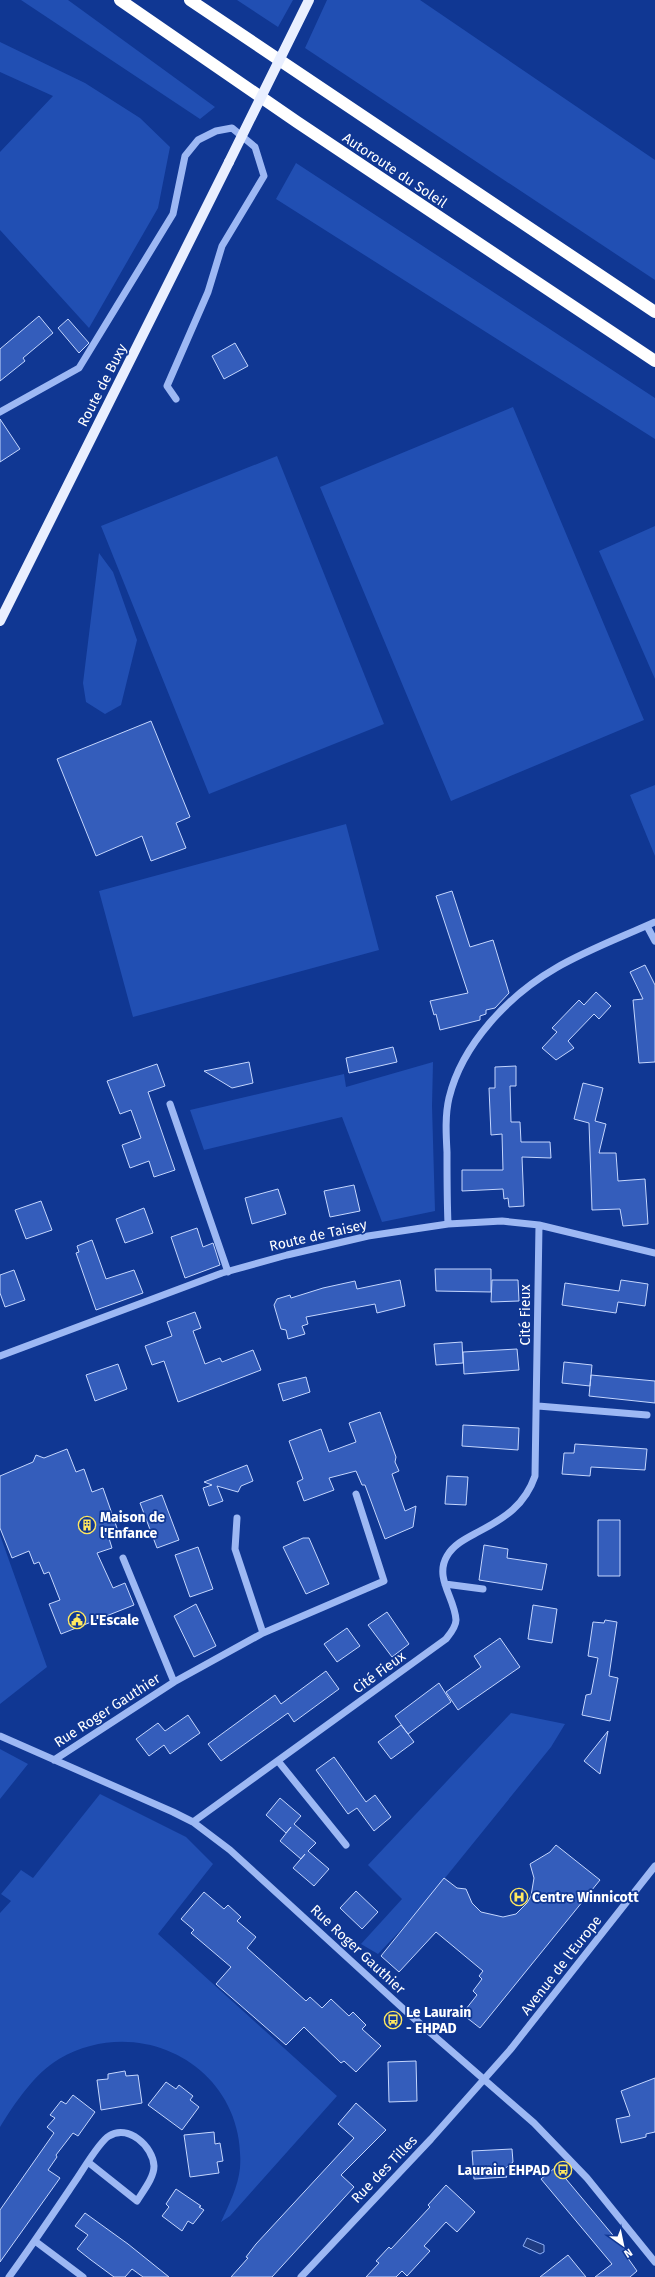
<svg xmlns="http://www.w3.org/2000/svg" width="655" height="2277" font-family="'Fira Sans',sans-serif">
<rect width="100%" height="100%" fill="#103793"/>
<path fill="#214fb3" d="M21,0H68L215,107L200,119Z
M237,0H293L278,27Z
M327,0H420L655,160V280L305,48Z
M0,42L85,83L140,118L170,147L158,208L89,328L0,230V152L53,96L0,72Z
M296,163L655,398V439L276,199Z
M513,407L644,720L451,801L320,487Z
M277,456L384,724L209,794L101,526Z
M655,526V679L599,551Z
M99,553L113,572L137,640L121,705L105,714L86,702L83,683Z
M655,785V856L630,795Z
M346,824L379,950L133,1017L99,891Z
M433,1062L432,1106L435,1211L382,1222L342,1117L204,1150L190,1110L344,1074L346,1087Z
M0,1535L47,1667L0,1704Z
M511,1713L565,1724L551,1747L415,1915L378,1954L361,1944L402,1899L368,1865Z
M0,1749L28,1764L0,1799Z
M100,1794L186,1837L213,1864L158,1934L337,2096L230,2216L221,2222C229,2204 238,2187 240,2168C247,2069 142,2011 59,2059C34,2074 15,2103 0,2127V1913L11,1901L1,1894L21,1870L33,1878Z"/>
<path fill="#1f3c82" stroke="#8eb0f7" d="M527,2238L544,2245V2252L540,2254L523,2246Z"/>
<path fill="#345dbb" stroke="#c4d6fe" d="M39,316L53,333L23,358L25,361L0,381V349Z
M68,319L89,343L79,353L58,328Z
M235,343L248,366L224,379L212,356Z
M0,419L20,449L0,462Z
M151,721L190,817L176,823L186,848L151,861L142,836L96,856L57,759Z
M452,891L470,947L493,940L509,993L495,1008L486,1010V1014L480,1016V1020L440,1030L436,1014L434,1015L430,1001L468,993L436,896Z
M645,965L655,985V1062L639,1063L633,1000L643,999L630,972Z
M596,992L611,1006L599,1019L594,1014L568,1041L574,1048L556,1060L542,1048L557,1032L552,1028L579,1000L584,1005Z
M393,1047L397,1062L349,1073L346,1058Z
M249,1062L253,1083L232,1088L204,1071Z
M157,1064L165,1086L148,1092L175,1170L154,1177L149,1161L130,1168L122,1145L141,1138L131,1110L120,1114L107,1081Z
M516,1066V1086H510L511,1122H520L521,1142H550L551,1158L522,1157L524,1206L509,1207L508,1198L504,1199L503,1189L462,1191V1170H503L502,1134L491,1135L489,1088H495V1067Z
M583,1083L603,1088L595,1121L606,1124L599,1153H616L618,1181L645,1179L648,1224L623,1226L620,1209L592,1210L589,1123L574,1119Z
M354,1185L360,1211L330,1217L324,1191Z
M278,1189L286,1214L252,1224L245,1198Z
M41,1201L52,1230L26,1239L15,1210Z
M144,1208L153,1233L125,1243L116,1219Z
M197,1228L203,1247L213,1243L220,1265L185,1278L171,1237Z
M92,1240L106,1279L134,1270L143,1293L96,1310L76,1253L79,1252L77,1246Z
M435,1269H491V1292L436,1291Z
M14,1270L25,1300L5,1307L0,1293V1275Z
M400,1280L405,1306L377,1313L375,1304L306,1317L308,1324L302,1326L305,1334L288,1339L286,1330L281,1329L274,1305L277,1299L290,1295L291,1298L323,1288L355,1281L357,1289Z
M492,1280H518L519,1301L491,1302Z
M621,1280L648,1284L645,1306L618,1302L616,1313L562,1305L565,1283L619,1291Z
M195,1312L201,1328L193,1331L205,1364L220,1358L222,1362L253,1350L261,1370L178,1402L164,1361L152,1365L145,1346L172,1336L167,1322Z
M462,1342L463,1363L436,1365L434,1344Z
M517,1349L519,1370L464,1374L463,1352Z
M564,1362L592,1365L590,1386L562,1383Z
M118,1364L127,1389L95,1401L86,1375Z
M591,1375L655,1381V1403L589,1396Z
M306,1377L310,1392L283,1401L278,1384Z
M380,1412L396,1457L395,1462L399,1471L392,1474L405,1511L416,1506L413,1527L385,1539L365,1485H362L356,1471L329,1478L334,1490L304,1501L297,1482L303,1479L289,1441L321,1429L329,1452L356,1442L349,1423Z
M463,1425L519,1428L518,1450L462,1446Z
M575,1444L647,1449L645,1470L591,1467L590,1476L562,1474L564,1453H574Z
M67,1449L76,1472L84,1469L92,1492L103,1488L118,1531L108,1535L112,1548L97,1553L113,1588L125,1583L134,1605L61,1634L49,1604L60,1600L49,1572L44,1574L39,1562L34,1564L29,1551L12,1558L0,1528V1476L33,1462L36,1455L44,1458Z
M247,1465L253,1481L241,1486L238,1492L217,1486L223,1501L209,1506L203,1488L212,1485L204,1482Z
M447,1476L468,1477L466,1505L445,1504Z
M162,1495L179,1540L157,1548L140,1503Z
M598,1520H620V1576H598Z
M303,1538H309L329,1584L306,1594L283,1547Z
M484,1545L508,1549L507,1558L547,1564L542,1590L479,1580Z
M198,1547L213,1589L190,1597L175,1555Z
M196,1604L216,1646L194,1657L174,1616Z
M533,1605L557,1609L552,1643L528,1639Z
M387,1612L409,1644L392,1657L368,1625Z
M605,1620L617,1622L609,1676L618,1678L610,1721L582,1715L586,1695L591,1694L598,1658L588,1656L593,1622L604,1623Z
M347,1628L360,1646L337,1662L324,1644Z
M500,1638L520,1667L458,1710L446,1692L481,1667L474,1656Z
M326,1671L339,1689L294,1722L288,1713L221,1761L208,1744L275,1695L281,1704Z
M439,1683L451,1702L408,1734L414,1742L391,1759L378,1742L401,1725L408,1734L395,1716Z
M188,1715L200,1733L170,1754L164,1745L149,1756L136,1739L158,1723L165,1731Z
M608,1731L600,1774L584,1761Z
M334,1757L366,1802L375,1795L391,1817L374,1831L357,1808L348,1814L316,1770Z
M280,1798L301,1816L294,1824L316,1843L308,1851L329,1869L314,1886L293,1868L305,1854L301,1859L280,1841L291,1827L286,1833L266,1815Z
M556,1845L600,1880L480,2028L462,2014L477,1995L473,1991L482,1979L479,1976L483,1971L436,1932L399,1972L381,1956L444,1878L457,1888L466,1889L472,1903L481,1912L503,1917L516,1914L527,1903L531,1896L534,1878L530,1864L550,1852Z
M356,1891L378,1912L362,1929L340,1908Z
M204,1892L224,1909L228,1905L241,1917L237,1921L256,1937L247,1948L306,2001L310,1997L322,2008L331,1999L349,2016L353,2012L366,2025L362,2029L381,2046L356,2072L344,2061L341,2063L304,2027L286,2045L216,1984L231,1967L191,1933L194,1930L181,1919Z
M416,2061L417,2101L389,2102L388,2062Z
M125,2071L126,2076L138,2075L142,2103L101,2110L97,2080L108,2079V2074Z
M655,2078V2132L646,2134V2137L621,2143L616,2119L630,2116L621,2091Z
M166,2082L176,2089L179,2085L193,2096L190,2100L199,2107L182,2130L148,2105Z
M73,2095L95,2112L78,2136L73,2133L56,2155L57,2157L48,2170L60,2178L0,2262V2210L54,2133L47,2127L55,2118L50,2115L61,2101L66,2104Z
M356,2103L386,2130L341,2175L354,2187L272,2277H231L248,2258L246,2257L256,2244L354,2138L338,2124Z
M214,2132L215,2144L220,2143L223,2161L217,2162L219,2173L190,2177L184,2135Z
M512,2149L513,2162L502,2171L507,2177L474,2179L472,2151Z
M556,2167L627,2252L625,2254L637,2271L630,2277H595L612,2264L541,2179Z
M446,2185L475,2212L457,2232L446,2222L424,2246L430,2251L407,2276L402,2271L396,2277H366L379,2263L376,2261L389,2247L391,2249L430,2207L428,2205Z
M176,2189L201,2206L199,2207L204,2210L193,2224L188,2221L182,2231L162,2216L169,2207L166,2204Z
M85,2213L128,2244L169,2277H143L132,2269L125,2277H114L91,2260L77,2249L88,2235L75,2226Z
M568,2255L586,2277H540Z"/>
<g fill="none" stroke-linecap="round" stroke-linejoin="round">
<path stroke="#9db8f4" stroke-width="7" d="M0,412L79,368L173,214L185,156L198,140L216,131L232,128L255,147L264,176L222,246L208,292L167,386L176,399
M647,926L655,941
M170,1104L228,1272
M448,1224C447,1200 447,1176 447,1152C446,1134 445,1115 449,1098C462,1044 509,995 556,968C587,950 622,937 655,922
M0,1356L222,1273L287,1255L368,1236L448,1224L502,1221L539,1225L655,1253
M538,1406L647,1415
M237,1518L235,1549L263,1633
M123,1558L174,1682
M445,1584L483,1589
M0,1736L173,1812L193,1822L230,1850L409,2014L534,2123L587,2178L655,2262
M54,1760L174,1682L263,1633L384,1581L356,1494
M278,1761L346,1845
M193,1822L446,1639C450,1634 456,1627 456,1620C455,1598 434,1578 447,1556C454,1544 467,1538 478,1532C505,1518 525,1505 535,1476L539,1225
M35,2241L83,2277
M9,2277C33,2244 55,2211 78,2177C84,2168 100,2141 109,2136C128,2124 153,2146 154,2166C154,2178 143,2191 137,2201L88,2162
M301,2277L431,2139L510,2050L655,1866"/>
<path stroke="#e9efff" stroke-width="10" d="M0,621L229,162"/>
<path stroke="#fff" stroke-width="12" d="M120,0L297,122L655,361
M190,0L655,312"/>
<path stroke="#e9efff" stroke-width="10" d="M229,162L309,0"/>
</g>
<defs>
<symbol id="building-ring" viewBox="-11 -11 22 22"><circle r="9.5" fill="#103793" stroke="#ffe85f" stroke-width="1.5"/><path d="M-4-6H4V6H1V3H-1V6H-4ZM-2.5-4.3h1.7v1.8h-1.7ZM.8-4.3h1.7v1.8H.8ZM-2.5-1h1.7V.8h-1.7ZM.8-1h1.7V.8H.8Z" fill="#ffe85f"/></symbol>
<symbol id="civic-ring" viewBox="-11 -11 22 22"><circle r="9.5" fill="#103793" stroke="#ffe85f" stroke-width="1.5"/><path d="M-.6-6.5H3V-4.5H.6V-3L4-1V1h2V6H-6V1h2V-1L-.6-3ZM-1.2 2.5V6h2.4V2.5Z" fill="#ffe85f"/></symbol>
<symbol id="hospital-ring" viewBox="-11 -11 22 22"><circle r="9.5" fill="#103793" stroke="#ffe85f" stroke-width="1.5"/><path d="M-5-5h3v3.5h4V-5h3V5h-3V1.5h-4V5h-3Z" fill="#ffe85f"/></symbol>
<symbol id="bus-ring" viewBox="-11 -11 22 22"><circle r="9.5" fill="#103793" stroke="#ffe85f" stroke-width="1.5"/><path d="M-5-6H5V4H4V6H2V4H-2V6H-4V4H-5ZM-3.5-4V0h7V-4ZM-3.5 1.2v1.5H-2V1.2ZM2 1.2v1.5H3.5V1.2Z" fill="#ffe85f"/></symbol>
</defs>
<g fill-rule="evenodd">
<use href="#building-ring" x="77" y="1515" width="20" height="20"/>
<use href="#civic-ring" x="67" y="1610" width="20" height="20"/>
<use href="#hospital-ring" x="509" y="1887" width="20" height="20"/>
<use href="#bus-ring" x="383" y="2010" width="20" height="20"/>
<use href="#bus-ring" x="553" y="2160" width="20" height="20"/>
</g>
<g text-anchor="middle" stroke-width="3.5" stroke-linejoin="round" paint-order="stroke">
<g font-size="14" fill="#fff" stroke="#103793">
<text transform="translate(395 170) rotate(34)" y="5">Autoroute du Soleil</text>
<text transform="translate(102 385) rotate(-63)" y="5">Route de Buxy</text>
<text transform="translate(318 1235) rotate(-13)" y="5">Route de Taisey</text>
<text transform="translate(525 1315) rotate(-90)" y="5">Cité Fieux</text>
<text transform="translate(379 1672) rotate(-36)" y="5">Cité Fieux</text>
<text transform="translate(107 1710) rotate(-33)" y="5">Rue Roger Gauthier</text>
<text transform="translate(358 1949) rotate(43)" y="5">Rue Roger Gauthier</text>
<text transform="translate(561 1965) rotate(-52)" y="5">Avenue de l'Europe</text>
<text transform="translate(384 2169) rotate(-46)" y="5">Rue des Tilles</text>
</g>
<g font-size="14" font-weight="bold" fill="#fff" stroke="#103793" text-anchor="start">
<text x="100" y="1522">Maison de<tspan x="100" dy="16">l'Enfance</tspan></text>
<text x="90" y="1625">L'Escale</text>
<text x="532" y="1902">Centre Winnicott</text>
<text x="406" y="2017">Le Laurain<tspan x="406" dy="16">- EHPAD</tspan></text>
<text x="550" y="2175" text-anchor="end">Laurain EHPAD</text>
</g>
</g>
<g transform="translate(623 2245) rotate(147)" stroke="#103793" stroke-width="3" paint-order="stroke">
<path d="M0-3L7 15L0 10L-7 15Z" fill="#ffffff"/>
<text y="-6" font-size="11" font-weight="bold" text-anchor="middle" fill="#ffffff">N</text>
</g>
</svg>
